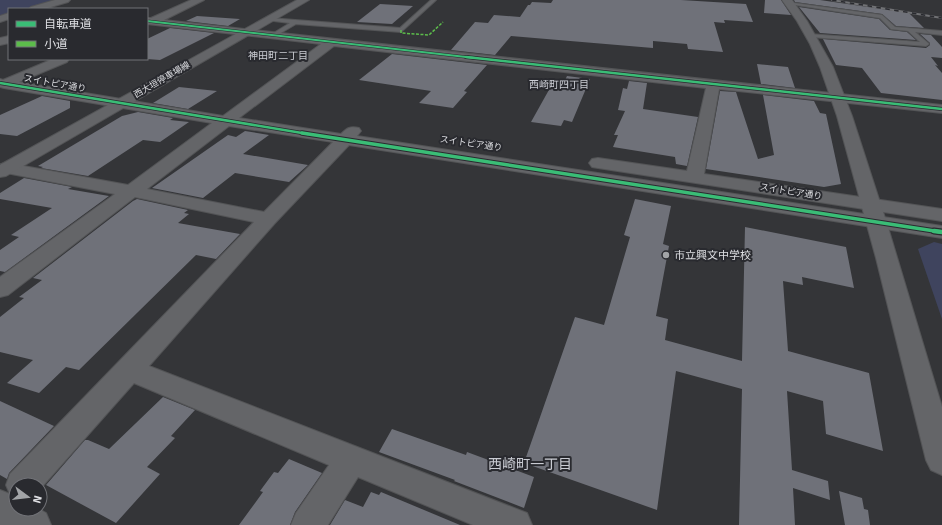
<svg xmlns="http://www.w3.org/2000/svg" width="942" height="525" font-family="Signika,'Noto Sans JP',sans-serif">
<rect width="100%" height="100%" fill="#343538"/>
<path fill="#3f445e" d="M0 0H60L29 9H9V15L0 17Z
M934 242 942 244V319L918 249Z"/>
<path fill="#6f7179" d="M553 0H681L746 4 753 22 724 20 725 23 714 22 723 52 688 49 687 44 653 41V48L511 36 495 55 451 50 475 22 488 23 494 15 520 17 528 5H530L532 2 551 3Z
M765 0H781L791 15 764 13Z
M794 0H820L909 13 924 28 896 26 882 14 795 2Z
M380 4 413 6 392 24 357 22Z
M799 7 879 19 890 30 907 32 916 40 820 33Z
M197 16 240 19 228 26 186 21Z
M170 28 214 33 160 60 147 59V39Z
M920 34 931 35 942 47V58L931 57 938 66 935 65 942 73V100L881 93 862 68 836 65 823 39 926 48 930 45V43Z
M392 54 487 65 464 91 467 92 453 108 419 103 431 91 359 80Z
M757 64 788 67 795 88 761 84Z
M567 76 590 79 572 122 564 120 561 126 531 122 550 88 561 89Z
M629 81 647 83 643 109 698 117 687 166 676 164 675 157 613 147 618 135H614L625 111 618 110 623 88 627 89Z
M179 87 217 91 188 109 153 103Z
M720 91 736 92 758 159 774 155 763 95 814 101 820 113 826 114 841 184 824 187 706 169Z
M42 96 70 101V108L17 136 0 134V115Z
M138 112 173 118 170 120 189 122 160 142 143 140 88 176 41 168 43 167 38 166 122 116Z
M245 131 269 135 243 154 308 165 289 182 235 173 203 198 152 188 228 135 236 137Z
M24 178 72 187 68 189 109 196 5 272 0 271V250L19 237 11 235 52 208 0 199V193Z
M137 199 188 210 184 213 189 214 178 223 240 234 216 259 196 255 79 370 66 367 39 393 7 383 33 360 0 352V317L24 298 19 297 42 280 33 278 133 201Z
M635 199 671 206 663 244 669 246 656 316 668 319 665 340 742 361 745 227 846 247 854 288 802 277 803 285 783 281 788 351 869 373 883 451 826 434 823 401 787 391 792 470 828 481 830 500 793 488 795 525H739L742 389 676 371 657 510 524 463 575 317 604 325 630 237 624 235Z
M163 397 195 410 171 436 175 438 147 467 160 474 116 523 46 485 85 440H88L109 449Z
M0 401 54 426 9 473 7 479 0 475Z
M392 429 466 455 467 452 534 477 524 508 454 481 455 480 379 452Z
M289 459 322 473 295 512 290 525H239L263 492 260 491 274 472 278 473Z
M839 491 862 498 864 509 868 510 870 525H845Z
M371 492 379 495 381 492 460 525H330L345 500 363 507Z"/>
<g fill="none" stroke-linecap="round" stroke-linejoin="round">
<g stroke="#535456" stroke-width="2">
<path id="service" d="M431 0H436L401 32 296 24 274 37 272 36V34L290 23 266 20 269 18 400 28Z
M787 2 882 15 895 27 942 31V35L915 32 928 43 929 44 926 46 811 37 808 35 809 34 920 42 908 31 891 29 880 18 789 4Z"/>
</g>
<g stroke="#535456" stroke-width="2">
<path id="minor" d="M55 0H70L68 2 44 9H29L31 7Z
M191 0H204L164 20C423 49 682 77 942 105V113L719 89 704 174 942 209V221L598 168 592 167 589 163 592 159 598 158 687 171 706 88 334 46 239 118 341 134C347 128 350 126 359 128L361 131 357 136 942 226V238L349 145 275 223 149 366 527 513 532 525H473L358 477 328 525H291L296 513 329 465 134 383 40 489V485H16V509H39L46 513 51 525H0V490L10 494 6 485 10 474 254 222 135 197 8 295 0 297V277L115 194 1 172V164L7 163 128 185 212 123 4 88 0 87V79L3 80 53 59H69L67 62 19 82 223 116 321 44 147 24V18H151ZM229 126 333 142 264 212 147 189Z
M9 13V19L0 22V16Z
M9 36V43L0 45V38Z"/>
</g>
<g stroke="#535456" stroke-width="2">
<path id="tertiary" d="M782 0H792L807 21 833 67 852 116 887 224 942 407V475L931 470 926 460 876 258 837 116 820 67 810 44 797 21Z"/>
</g>
<g stroke="#535456" stroke-width="2">
<path id="secondary" d="M297 0H309L6 176 0 177V165Z"/>
</g>
<use href="#service" fill="#646568" fill-rule="evenodd"/>
<use href="#minor" fill="#646568" fill-rule="evenodd"/>
<use href="#tertiary" fill="#646568" fill-rule="evenodd"/>
<use href="#secondary" fill="#646568" fill-rule="evenodd"/>
<g stroke="#707174" stroke-width="2">
<path id="rail" d="M832 0 942 18"/>
</g>
<use href="#rail" stroke="#292a2f" stroke-width="1.5" stroke-dasharray="4.5" stroke-linecap="butt"/>
<path stroke="#5cbc4b" stroke-width="1.5" stroke-dasharray="3 1.5" stroke-linecap="butt" d="M401 30V33L429 35 443 22"/>
<g stroke="#292a2f" stroke-width="3">
<path id="cycleway-far3" d="M147 21 475 58"/>
</g>
<g stroke="#292a2f" stroke-width="4">
<path id="cycleway-far2" d="M466 57 942 109
M0 83 308 134"/>
</g>
<g stroke="#292a2f" stroke-width="5.5">
<path id="cycleway-far1" d="M302 133 941 232"/>
</g>
<g stroke="#292a2f" stroke-width="7">
<path id="cycleway" d="M934 231 942 232"/>
</g>
<use href="#cycleway-far3" stroke="#3abd76" stroke-width="2"/>
<use href="#cycleway-far2" stroke="#3abd76" stroke-width="2.5"/>
<use href="#cycleway-far1" stroke="#3abd76" stroke-width="3.5"/>
<use href="#cycleway" stroke="#3abd76" stroke-width="4.5"/>
</g>
<circle fill="#a2a4a7" stroke="#292a2f" stroke-width="1.5" cx="666" cy="255" r="4"/>
<g text-anchor="middle" dominant-baseline="central" stroke-width="4" stroke-linejoin="round" paint-order="stroke">
<g font-size="9" fill="#dedfe3" stroke="#292a2f">
<text transform="translate(162 80) rotate(-30)">西大垣停車場線</text>
<text transform="translate(55 84) rotate(10)">スイトピア通り</text>
<text transform="translate(471 144) rotate(8)">スイトピア通り</text>
<text transform="translate(791 192) rotate(9)">スイトピア通り</text>
</g>
<g font-size="10" fill="#caccd3" stroke="#292a2f">
<text x="278" y="56">神田町二丁目</text>
<text x="559" y="85">西崎町四丁目</text>
</g>
<g font-size="11" fill="#dedfe3" stroke="#292a2f" text-anchor="start">
<text x="674" y="255">市立興文中学校</text>
</g>
<g font-size="14" fill="#caccd3" stroke="#292a2f">
<text x="530" y="464">西崎町一丁目</text>
</g>
</g>
<rect x="8" y="8" width="140" height="52" fill="#292a2f" stroke="#717277"/>
<rect x="16" y="21" width="20" height="6" fill="#3abd76" stroke="#717277"/>
<text x="44" y="28" font-size="12" fill="#dedfe3">自転車道</text>
<rect x="16" y="41" width="20" height="6" fill="#5cbc4b" stroke="#717277"/>
<text x="44" y="48" font-size="12" fill="#dedfe3">小道</text>
<g transform="translate(28 497) rotate(105)"><circle r="19" fill="#292a2f" stroke="#717277"/>
<path d="M0-3L7 15L0 10L-7 15Z" fill="#a2a4a7"/>
<text y="-6" font-size="11" font-weight="bold" text-anchor="middle" fill="#dedfe3">N</text>
</g>
</svg>
